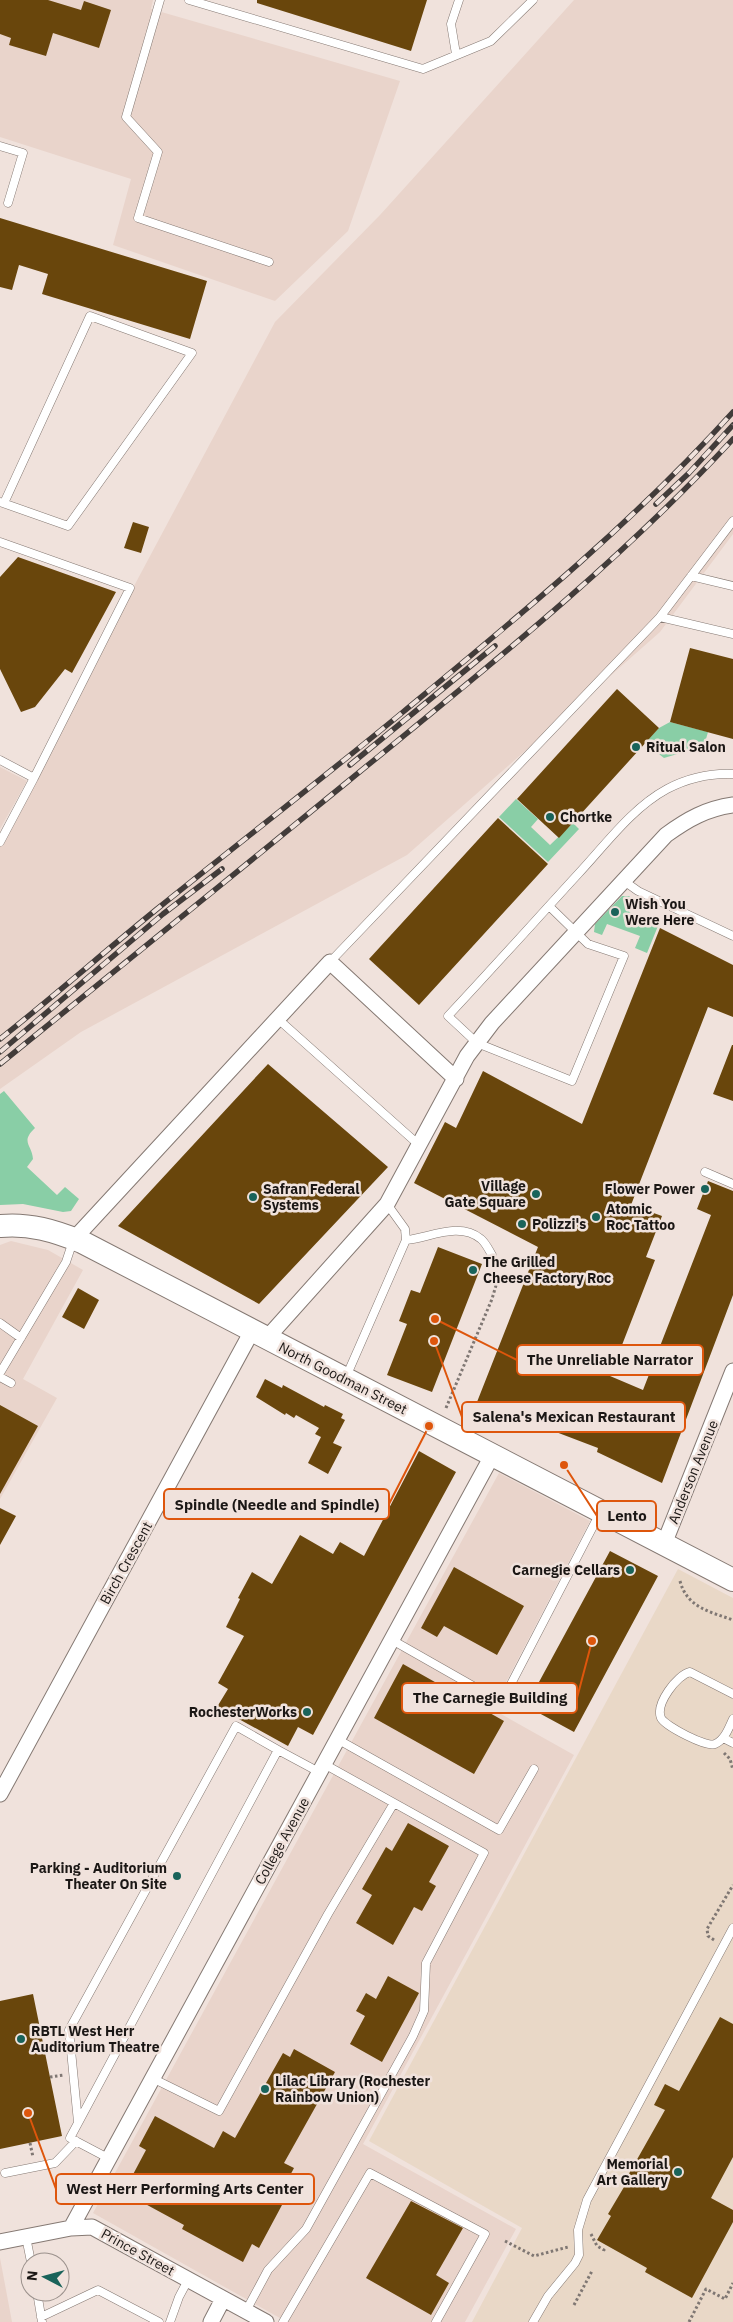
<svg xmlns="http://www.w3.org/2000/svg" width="733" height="2322" font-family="'IBM Plex Sans',sans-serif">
<rect width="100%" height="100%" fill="#f0e2dc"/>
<path fill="#e9d4cb" d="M0 0H153L151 9 400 81 348 231 275 301 113 245 131 179 0 137Z
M574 0H733V534L660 632 407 855 81 1032 0 1089V837L275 322 380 215Z
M0 767 27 781 0 829Z
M11 1241 48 1250 83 1270 23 1379 57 1398 0 1499V1245Z
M499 1473 590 1521 492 1709 574 1755 363 2144 516 2229 465 2322H287L93 2213Z
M0 2258 12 2322H0Z"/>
<path fill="#e9d8c7" d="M678 1569 733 1598V2322H472L522 2228 369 2141Z"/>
<path fill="#89cea6" d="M670 722 708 732 704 746 664 758 645 743 659 728Z
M516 799 538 819 531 827 550 845 573 823 579 829 548 862 499 817Z
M622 896H629L634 900 629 912 658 926 647 953 635 948 640 936 607 924 602 935 594 932 595 924Z
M4 1091 35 1128C20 1142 32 1145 33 1159L27 1167 57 1195 65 1187 79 1199 71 1211 63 1212 23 1204 0 1205V1094Z"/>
<path fill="#69460c" d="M0 0H48L81 10 84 1 111 10 99 48 53 33 46 56 9 45 11 38 0 34Z
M257 0H427L411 51 257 3Z
M0 218 207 281 190 339 42 294 48 274 19 265 12 290 0 287Z
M133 522 149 527 141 553 124 548Z
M18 557 116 592 72 673 65 669 35 707 21 712 0 669V577Z
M690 648 733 659V739L670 722Z
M617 689 659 728 559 838 517 799Z
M498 818 548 864 419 1005 369 959Z
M660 928 733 965V1017L708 1007 631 1205 662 1216 646 1257 655 1260 610 1376 643 1390 711 1215 697 1209 708 1181 733 1191V1295L662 1483 597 1452 598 1448 477 1402 538 1247 414 1183 445 1122 456 1128 483 1071 582 1124Z
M732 1045H733V1101L713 1094Z
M268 1064 388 1167 259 1304 118 1226Z
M438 1247 482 1264 432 1392 387 1375 407 1324 399 1321 411 1290 420 1293Z
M78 1288 99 1300 84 1329 62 1317Z
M265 1379 282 1388 283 1385 324 1407 325 1405 343 1414 341 1418 345 1420 333 1443 342 1447 328 1474 308 1463 321 1437 315 1434 319 1428 296 1415 294 1418 286 1413 285 1415 256 1397Z
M0 1405 38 1426 0 1494Z
M419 1451 456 1472 313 1735 298 1727 288 1746 217 1707 228 1689 218 1683 244 1636 226 1627 240 1599 238 1598 252 1572 272 1584 300 1535 333 1554 340 1542 364 1556Z
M0 1508 16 1516 0 1545Z
M610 1551 658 1576 574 1732 526 1706Z
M454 1567 524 1606 497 1655 444 1626 437 1637 421 1628Z
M403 1664 504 1721 474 1774 374 1718Z
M408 1823 449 1846 429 1882 436 1886 422 1911 414 1907 393 1945 356 1923 372 1895 362 1889 386 1847 392 1851Z
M388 1976 419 1993 382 2062 350 2044 365 2016 356 2011 366 1993 376 1999Z
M33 1994 62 2136 0 2149V2001Z
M720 2017 733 2024V2157L711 2198 733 2210V2222L692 2298 645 2272 647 2268 597 2240 611 2216 608 2214 624 2187 622 2186 665 2110 654 2105 665 2084 679 2091Z
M294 2049 335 2072 284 2163 294 2168 276 2202 282 2205 259 2248 252 2244 243 2262 182 2229 184 2225 138 2200 143 2190 129 2182 146 2150 139 2146 155 2116 214 2148 223 2131 235 2138 283 2053 290 2057Z
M411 2201 463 2228 436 2275 449 2283 431 2315 366 2278Z"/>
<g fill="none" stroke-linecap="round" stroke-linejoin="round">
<g stroke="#857973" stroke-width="9">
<path id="lane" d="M160 0 126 117 158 152 138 218 269 262
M189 0 423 69 491 41 533 0
M456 54 451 24 459 0
M0 146 23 153 8 203
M0 502 68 526 192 353 90 316 4 503
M0 542 130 588 34 778
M691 576 733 586
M660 617 733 521
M0 760 34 778 0 842
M624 881 638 891 733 936
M549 906 588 944 624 956 572 1081 477 1043 448 1016C492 969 535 921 579 873 606 844 632 808 667 789 688 778 710 773 733 774
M330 962 660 617 733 634
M278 1019 419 1145
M705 1172 733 1184
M406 1240C429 1238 459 1221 481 1239 485 1242 489 1250 492 1255
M0 1323 21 1338
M0 1373 66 1262 73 1241
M0 1377 11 1383
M346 1377 406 1240 405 1229 387 1204
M392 1640 480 1690 495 1692 510 1686 600 1513
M733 1694 690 1672C677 1675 655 1704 661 1718 665 1726 707 1748 715 1744 725 1740 729 1727 733 1719
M723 1738 733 1743
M337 1739 499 1830 534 1769
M152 2078 219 2111 328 1914 394 1803
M78 2122 69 2030 236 1726 278 1750
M108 2158 70 2138 278 1750 319 1772
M5 2173 55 2163 76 2141
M26 2237 31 2262
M37 2292 42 2322
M246 2311 268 2270 306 2229 413 2036 424 2011 426 1963 484 1853 324 1764
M41 2317 98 2290 159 2322
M170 2322 179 2297 188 2280
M283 2322 370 2173 485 2234 436 2322
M533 2322 548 2296 575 2263 579 2255 578 2230 587 2200 733 1928"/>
</g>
<g stroke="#857973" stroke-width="17">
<path id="street" d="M74 1239 330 962 456 1079
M267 1338 387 1204 467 1056 492 1023 666 835C688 819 706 809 733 805
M664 1544 733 1371
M0 1794 252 1331
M71 2228 493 1454
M0 2242 71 2228 92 2227 266 2322
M211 2322 223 2299"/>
</g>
<g stroke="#857973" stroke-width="24">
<path id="secondary" d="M0 1226C29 1223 55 1231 82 1242L733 1580"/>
</g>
<path stroke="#7f7773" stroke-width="3" stroke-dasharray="2.5 2.5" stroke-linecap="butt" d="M446 1408 492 1299 497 1282 494 1265
M680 1581C687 1608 711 1612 733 1620
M724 1753 730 1759 733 1770
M714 1940 708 1936 707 1929 733 1885
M50 2077 64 2075
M30 2143 33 2157
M591 2234 597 2246 604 2250 603 2252
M505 2241 534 2256 568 2247
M574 2305 592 2271
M689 2322 706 2289 725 2299 733 2283"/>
<use href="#lane" stroke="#fff" stroke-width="8"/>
<use href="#street" stroke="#fff" stroke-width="15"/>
<use href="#secondary" stroke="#fff" stroke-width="22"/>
<g stroke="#423c3a" stroke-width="5.5">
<path id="rail" d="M656 504 689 473 733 425
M350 765 495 646
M0 1039C53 997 104 952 157 909 239 843 322 779 403 712 519 616 632 524 733 412
M0 1052 163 914 222 869
M0 1064C115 971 231 877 346 783 479 674 616 566 733 439"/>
</g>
<use href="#rail" stroke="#f0e2dc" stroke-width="4" stroke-dasharray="11" stroke-linecap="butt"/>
</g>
<g fill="#19635a" stroke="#f0e2dc" stroke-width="2">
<circle cx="636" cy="747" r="5"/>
<circle cx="550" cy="817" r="5"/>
<circle cx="615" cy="912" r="5"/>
<circle cx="705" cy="1189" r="5"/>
<circle cx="536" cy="1194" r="5"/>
<circle cx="253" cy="1197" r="5"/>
<circle cx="596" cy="1217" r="5"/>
<circle cx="522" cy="1224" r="5"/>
<circle cx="473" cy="1270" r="5"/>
<circle cx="630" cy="1570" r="5"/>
<circle cx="307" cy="1712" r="5"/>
<circle cx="177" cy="1876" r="5"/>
<circle cx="21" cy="2039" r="5"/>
<circle cx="265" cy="2089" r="5"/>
<circle cx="678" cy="2172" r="5"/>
</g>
<g text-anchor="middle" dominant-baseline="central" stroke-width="5" stroke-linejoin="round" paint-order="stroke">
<g font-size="14" font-weight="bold" fill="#1b1715" stroke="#f0e2dc" text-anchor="start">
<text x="646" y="747">Ritual Salon</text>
<text x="560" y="817">Chortke</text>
<text x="625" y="904">Wish You<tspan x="625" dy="16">Were Here</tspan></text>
<text x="526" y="1186" text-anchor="end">Village<tspan x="526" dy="16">Gate Square</tspan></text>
<text x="263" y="1189">Safran Federal<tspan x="263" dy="16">Systems</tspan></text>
<text x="695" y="1189" text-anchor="end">Flower Power</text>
<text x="606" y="1209">Atomic<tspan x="606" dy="16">Roc Tattoo</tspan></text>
<text x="532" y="1224">Polizzi's</text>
<text x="483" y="1262">The Grilled<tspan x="483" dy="16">Cheese Factory Roc</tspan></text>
<text x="620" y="1570" text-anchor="end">Carnegie Cellars</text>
<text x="297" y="1712" text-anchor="end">RochesterWorks</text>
<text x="167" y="1868" text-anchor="end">Parking - Auditorium<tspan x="167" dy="16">Theater On Site</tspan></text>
<text x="31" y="2031">RBTL West Herr<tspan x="31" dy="16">Auditorium Theatre</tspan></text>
<text x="275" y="2081">Lilac Library (Rochester<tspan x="275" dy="16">Rainbow Union)</tspan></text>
<text x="668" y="2164" text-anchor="end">Memorial<tspan x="668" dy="16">Art Gallery</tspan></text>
</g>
<g font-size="14" fill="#1b1715" stroke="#f0e2dc">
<text transform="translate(343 1378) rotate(27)">North Goodman Street</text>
<text transform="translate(693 1472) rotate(-68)">Anderson Avenue</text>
<text transform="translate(126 1563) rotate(-61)">Birch Crescent</text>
<text transform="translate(282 1841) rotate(-61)">College Avenue</text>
<text transform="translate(138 2252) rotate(29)">Prince Street</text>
</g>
</g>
<path fill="none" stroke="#de560c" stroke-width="2" d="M435 1319L517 1360M434 1341L462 1417M429 1426L389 1504M564 1465L597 1516M592 1641L577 1698M28 2113L56 2189"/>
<g fill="#de560c" stroke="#f0e2dc" stroke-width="2">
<circle cx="435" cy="1319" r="5"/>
<circle cx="434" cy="1341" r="5"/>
<circle cx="429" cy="1426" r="5"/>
<circle cx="564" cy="1465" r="5"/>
<circle cx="592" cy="1641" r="5"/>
<circle cx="28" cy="2113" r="5"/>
</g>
<g fill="#f0e2dc" stroke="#de560c" stroke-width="2">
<rect x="517" y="1345" width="186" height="30" rx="5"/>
<rect x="462" y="1402" width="223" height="30" rx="5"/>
<rect x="164" y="1489" width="225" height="30" rx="5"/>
<rect x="597" y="1501" width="59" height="30" rx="5"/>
<rect x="402" y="1683" width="175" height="30" rx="5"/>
<rect x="56" y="2174" width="258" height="30" rx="5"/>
</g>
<g font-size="15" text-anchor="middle" font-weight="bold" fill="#1b1715">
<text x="610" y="1365">The Unreliable Narrator</text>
<text x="574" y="1422">Salena's Mexican Restaurant</text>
<text x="277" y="1510">Spindle (Needle and Spindle)</text>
<text x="627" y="1521">Lento</text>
<text x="490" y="1703">The Carnegie Building</text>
<text x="185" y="2194">West Herr Performing Arts Center</text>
</g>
<g transform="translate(45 2277) rotate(276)"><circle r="24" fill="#f0e2dc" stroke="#9b918c"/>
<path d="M0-4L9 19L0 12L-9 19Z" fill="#19635a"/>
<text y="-8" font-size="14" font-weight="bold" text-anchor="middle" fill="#1b1715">N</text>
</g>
</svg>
